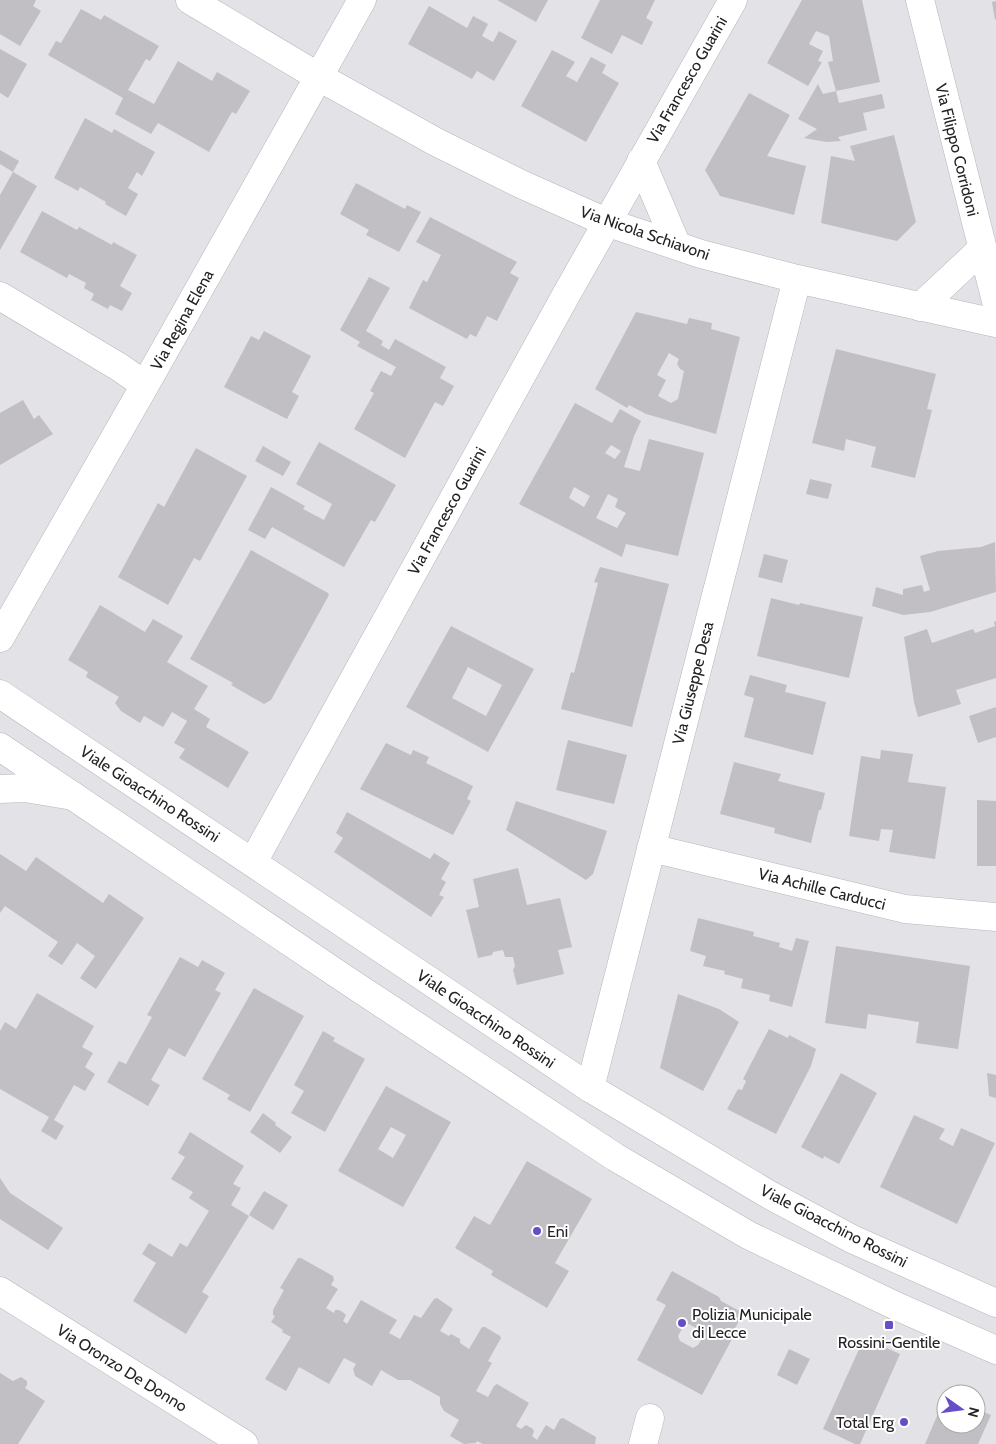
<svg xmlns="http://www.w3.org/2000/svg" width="996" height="1444" font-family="Cabin,sans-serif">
<rect width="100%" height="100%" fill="#e2e2e7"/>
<path fill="#c1bfc4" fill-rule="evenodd" d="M0 0H36L33 6 41 11 20 46 0 34Z
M497 0H548L536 22Z
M600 0H655L646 18 653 22 642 45 622 35 612 54 581 38Z
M802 0H862L880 82 836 91 828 62 833 61 829 36 816 31 809 44 823 51 818 61 822 62 808 86 767 63Z
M996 1V19L995 20 992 2Z
M429 6 467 28 473 16 488 24 482 36 493 42 499 31 517 41 494 81 477 71 472 79 408 44Z
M81 9 101 20 104 15 159 46 150 61 146 59 128 90 154 104 178 61 212 81 217 72 250 91 236 114 232 112 209 152 158 123 151 134 115 114 123 98 48 55 56 41 61 43Z
M0 49 27 64 8 98 0 93Z
M552 50 575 62 566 76 577 82 591 57 606 65 602 73 619 83 586 142 521 106Z
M818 84 823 94 836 91 839 103 882 94 885 108 863 113 867 130 838 137 841 141 826 142 804 138 817 129 798 119Z
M749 93 790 115 767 156 806 166 794 215 720 196 705 170Z
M85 118 112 133 114 129 155 152 142 176 137 172 128 188 138 194 126 216 105 204 106 202 80 187 78 191 54 178Z
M894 135 916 222 897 241 821 223 831 156 855 161 850 146Z
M0 150 19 161 13 172 0 164Z
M13 172 37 186 0 250V195Z
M356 183 405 209 407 205 421 212 399 252 366 235 369 230 340 214Z
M42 211 77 230 79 227 112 245 113 242 137 255 120 286 132 293 122 311 110 305 108 309 91 300 94 294 84 288 86 283 69 274 67 278 20 252Z
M430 217 517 262 510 273 519 278 497 321 487 316 476 337 470 334 467 339 409 308 423 280 427 282 441 255 416 242Z
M369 277 390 288 366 331 383 341 381 345 389 350 395 339 446 367 440 378 454 386 443 406 435 402 405 458 354 429 374 393 370 391 381 371 391 376 396 367 357 346 360 342 340 330Z
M636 312 687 324 689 318 712 323 711 329 740 337 716 434 646 414 629 405 627 408 595 389ZM669 353 679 359 677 364 680 369 684 371 678 399 671 403 658 396 666 380 657 375Z
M264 331 311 356 292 392 299 396 287 419 224 387 251 336 259 340Z
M836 349 936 374 927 409 932 410 915 478 871 467 876 447 846 439 844 451 812 443Z
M23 400 34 419 39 415 53 434 0 465V413Z
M575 403 612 423 620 409 641 421 634 436 624 467 640 471 649 439 704 453 678 556 626 544 622 557 519 504ZM611 445 621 451 615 459 605 453ZM574 487 590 496 584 507 569 498ZM608 494 618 499 615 507 626 513 617 528 596 518Z
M319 442 396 485 375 522 371 520 344 567 272 527 265 539 248 530 271 487 305 506 303 509 324 520 332 504 296 484Z
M263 446 291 462 283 476 255 461Z
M196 448 247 476 200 561 194 558 168 605 118 577 158 503 164 507Z
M810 479 832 484 828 499 806 494Z
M995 542 996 592 930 612 903 615 872 606 876 587 903 595V589L922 585 924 592 930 590 920 556 938 551 981 547Z
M251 550 328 593 329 595 271 700 264 704 231 685 233 683 190 659Z
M764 554 788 560 782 583 758 577Z
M600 567 669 584 632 727 561 709 571 672 574 673 598 583 594 582Z
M771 598 799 605 800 603 863 617 849 678 757 656Z
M100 605 145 632 153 619 183 636 167 662 208 686 194 709 210 719 206 727 249 752 228 788 179 758 185 749 174 743 187 721 172 712 163 727 144 716 140 723 121 711 115 703 119 697 86 677 88 672 68 660Z
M996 621V678L956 690 961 704 918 717 914 702 904 637 927 629 932 643 973 629 975 633 995 626 994 622Z
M451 626 534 669 488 752 406 707ZM468 667 502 685 486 716 452 698Z
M750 675 787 685 785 692 826 702 813 755 744 737 754 698 744 695Z
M996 707V737L978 743 969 716Z
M568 740 627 755 614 804 556 790Z
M386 743 411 755 413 750 429 757 426 763 473 786 467 799 471 801 453 835 360 789Z
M881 750 913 754 908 782 946 787 935 859 889 852 893 830 881 829 879 841 849 836 861 756 880 759Z
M734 762 781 774 778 781 825 793 821 810H819L811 843 774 833 775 828 720 814Z
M977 800 996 801V866H977Z
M516 801 607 831 593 874 586 880 506 830Z
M347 812 430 859 434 853 450 863 441 879 446 882 439 895 444 897 431 917 334 852 343 838 336 833Z
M0 854 26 871 36 857 103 903 109 894 144 918 96 989 80 978 95 956 77 943 62 965 48 956 58 942 5 906 0 913Z
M518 868 527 905 560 898 572 947 558 950 564 974 517 985 513 970 515 966 513 957H505L503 950 493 952 492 955 478 958 466 910 479 907 473 879Z
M698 918 754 932 753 936 780 943 779 947 792 951 796 938 809 941 792 1007 769 1001 770 995 741 988 743 979 724 974 725 971 703 966 706 956 690 951Z
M836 946 970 966 958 1049 916 1043 919 1022 868 1014 866 1029 825 1023Z
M180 957 198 967 202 960 225 973 215 990 221 993 185 1057 169 1048 151 1080 160 1085 148 1106 107 1082 119 1061 126 1064 152 1017 147 1015Z
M254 988 304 1016 250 1112 227 1099 230 1095 202 1079Z
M37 993 94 1026 82 1047 93 1053 85 1067 95 1074 85 1091 74 1085 54 1120 64 1126 56 1140 41 1131 49 1117 0 1089V1031L5 1022 16 1029Z
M678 994 719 1009 739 1022 703 1091 660 1068Z
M769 1029 788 1038 789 1035 816 1049 811 1066 776 1134 727 1109 738 1089 742 1090 746 1081 743 1079Z
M323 1031 335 1038 333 1041 365 1059 325 1132 291 1113 304 1091 294 1085Z
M841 1073 877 1093 839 1164 824 1156 823 1159 801 1147Z
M987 1073 996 1075V1098L989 1096Z
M386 1086 451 1122 403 1207 338 1171ZM391 1127 406 1135 393 1158 378 1149Z
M263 1113 276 1123 275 1125 292 1137 280 1153 250 1132Z
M914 1115 945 1129 939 1139 953 1146 961 1128 995 1143 957 1224 880 1187Z
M190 1132 244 1166 233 1184 241 1188 231 1205 249 1216 202 1292 209 1296 186 1334 133 1301 156 1263 142 1254 149 1243 172 1257 180 1243 187 1247 209 1211 189 1198 193 1192 171 1179 185 1157 178 1153Z
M527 1161 592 1199 555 1263 569 1271 547 1308 491 1275 493 1271 455 1248 474 1216 490 1225Z
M0 1178 10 1193 63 1228 48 1250 0 1219Z
M264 1191 288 1205 273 1230 249 1215Z
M298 1258H301L333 1276 334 1280 331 1285 338 1289 326 1308 334 1313 335 1310H339L344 1313 346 1315 343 1321 347 1324 361 1300 397 1320 389 1333 400 1339 414 1315 421 1318 434 1299 437 1298 453 1309 440 1331 449 1336 451 1334 460 1339V1343L469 1349 482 1327H485L500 1336 501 1338 488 1361 492 1363 476 1391 488 1397 494 1386 497 1384 529 1403 516 1426 521 1429 526 1425 533 1429 534 1432 532 1436 537 1440 546 1425 554 1430 560 1419 563 1418 596 1437 595 1444H483L477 1441 476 1443 464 1444 450 1436 459 1420 444 1411 440 1404V1397L410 1380H398L381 1370 372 1386 355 1376 353 1369 356 1364 344 1358 329 1384 299 1367 286 1391 265 1379 291 1337 282 1332 283 1330 271 1322 275 1316 273 1315V1310L284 1290 280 1288Z
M672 1271 719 1297 721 1301 743 1313 730 1338 732 1339 702 1395 637 1360 666 1305 656 1300ZM689 1324 701 1331 703 1337 698 1345 693 1348 680 1341 678 1336 683 1327Z
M864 1338 900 1354 860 1444H855L823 1429Z
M789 1349 810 1359 797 1385 777 1375Z
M0 1373 13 1381 21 1377 27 1381V1385L25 1388 45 1401 18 1444H0Z
M946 1395V1424H976V1409L991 1415 978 1444H925Z"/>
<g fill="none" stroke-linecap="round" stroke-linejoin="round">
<g stroke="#b6b6bb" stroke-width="29">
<path id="minor" d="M190 0 319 77 436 142 523 185 606 222 701 254 797 279 996 323
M920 0 996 301
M641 161 677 246
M0 296 119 367 145 385
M920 307 982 249
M0 638 145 385 362 0
M651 848 905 909 996 917
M253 862 566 295 733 0
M590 1088 797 279
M0 1291 244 1444
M643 1444 650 1418"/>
</g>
<g stroke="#b6b6bb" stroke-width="29">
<path id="secondary" d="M0 789 25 788 73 796"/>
</g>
<g stroke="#b6b6bb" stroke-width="29">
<path id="primary" d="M0 694 590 1088 768 1194 852 1239 996 1303
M0 747 351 983 615 1157 748 1235 896 1306 996 1350"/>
</g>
<use href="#minor" stroke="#fff" stroke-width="28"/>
<use href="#secondary" stroke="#fff" stroke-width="28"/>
<use href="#primary" stroke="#fff" stroke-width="28"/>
</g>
<g fill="#674ec7" stroke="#fff" stroke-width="2">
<circle cx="537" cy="1231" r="5"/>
<circle cx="682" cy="1323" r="5"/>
<rect x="884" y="1320" width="10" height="10" rx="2.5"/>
<circle cx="904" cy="1422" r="5"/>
</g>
<g text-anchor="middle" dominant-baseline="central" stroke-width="4" stroke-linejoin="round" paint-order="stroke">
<g font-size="16" fill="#232224" stroke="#fff">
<text transform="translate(687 80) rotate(-60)">Via Francesco Guarini</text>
<text transform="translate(957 150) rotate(76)">Via Filippo Corridoni</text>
<text transform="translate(645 233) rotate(19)">Via Nicola Schiavoni</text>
<text transform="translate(182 320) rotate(-61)">Via Regina Elena</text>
<text transform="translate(447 511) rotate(-61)">Via Francesco Guarini</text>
<text transform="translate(693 683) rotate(-76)">Via Giuseppe Desa</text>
<text transform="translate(150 794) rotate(33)">Viale Gioacchino Rossini</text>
<text transform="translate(822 889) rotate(14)">Via Achille Carducci</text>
<text transform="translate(486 1019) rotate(34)">Viale Gioacchino Rossini</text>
<text transform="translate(834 1226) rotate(27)">Viale Gioacchino Rossini</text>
<text transform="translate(122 1368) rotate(32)">Via Oronzo De Donno</text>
</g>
<g font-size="16" fill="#232224" stroke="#fff" text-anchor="start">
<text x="547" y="1231">Eni</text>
<text x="692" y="1314">Polizia Municipale<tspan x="692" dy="18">di Lecce</tspan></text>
<text x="889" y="1342" text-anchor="middle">Rossini-Gentile</text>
<text x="894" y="1422" text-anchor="end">Total Erg</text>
</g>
</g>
<g transform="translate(961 1409) rotate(104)"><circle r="24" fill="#ffffff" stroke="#a7a7a7"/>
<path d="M0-4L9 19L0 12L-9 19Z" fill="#674ec7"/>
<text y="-8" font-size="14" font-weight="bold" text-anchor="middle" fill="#232224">N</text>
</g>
</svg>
